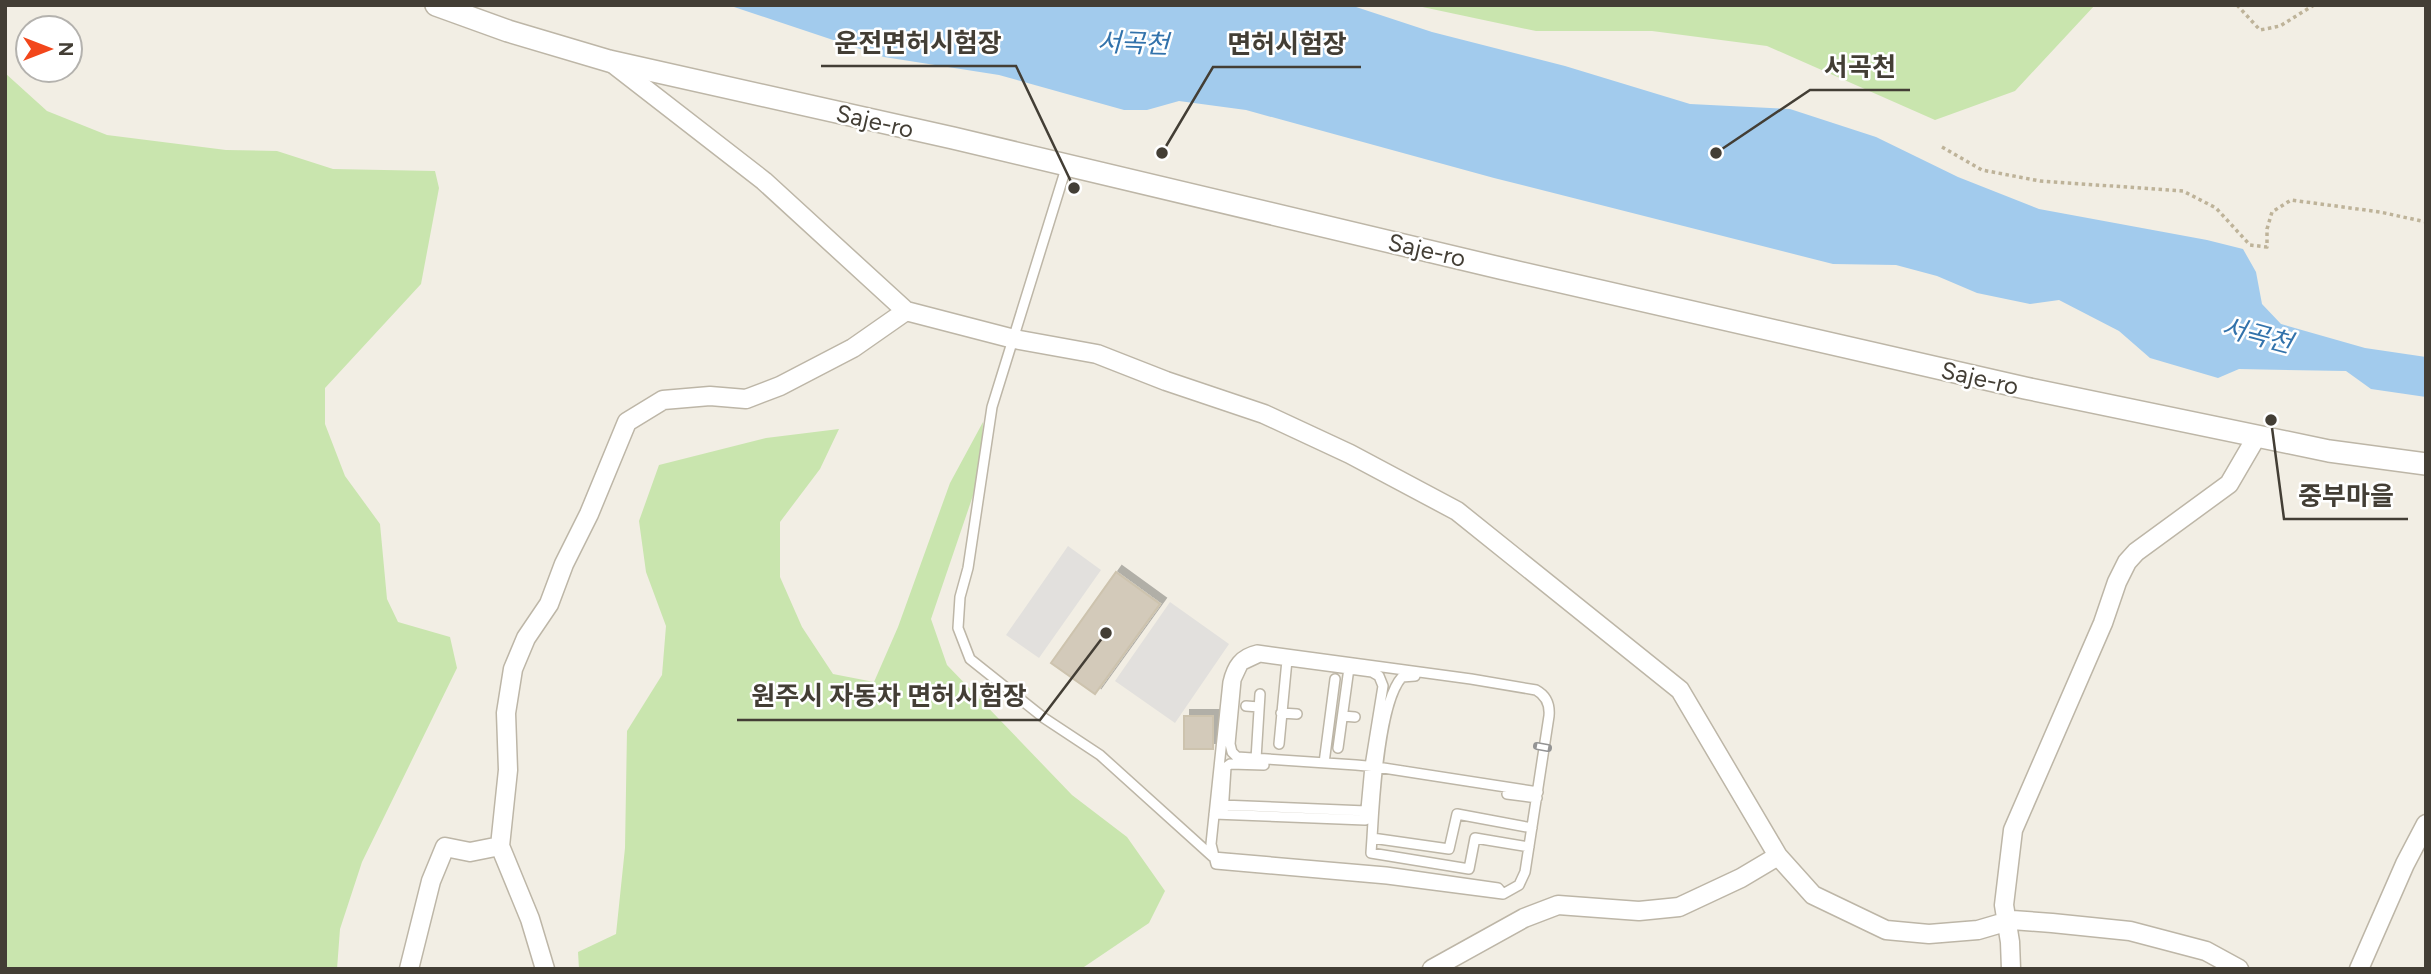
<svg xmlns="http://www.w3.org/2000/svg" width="2431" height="974" font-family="Figtree,'Noto Sans KR',sans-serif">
<defs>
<filter id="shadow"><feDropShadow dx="6" dy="-6" stdDeviation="0" flood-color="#0004"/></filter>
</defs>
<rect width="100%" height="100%" fill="#f2eee4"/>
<path fill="#c9e5ae" d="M1413 5H2095L2015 91 1935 120 1767 46 1652 31H1536Z
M5 73 47 111 107 135 226 150 277 151 333 169 435 171 439 188 421 284 325 388V424L345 476 380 524 387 599 398 622 450 637 457 668 362 862 340 929 337 969H5Z
M983 422 981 472 931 619 947 665 1072 795 1127 837 1165 891 1149 923 1081 969H579L578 952 616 934 625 848 627 731 662 675 666 626 646 572 639 521 659 465 766 438 839 429 820 469 780 522V577L802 627 833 674 874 682 898 627 950 483Z"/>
<path fill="#e2e0dd" d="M1068 546 1101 570 1039 658 1006 635Z
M1170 602 1229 644 1175 723 1115 681Z"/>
<path fill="#a2cbed" d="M728 5H1350L1432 32 1565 66 1690 104 1790 109 1876 137 1958 177 2039 209 2207 240 2243 249 2256 272 2262 304 2281 324 2365 348 2426 357V397L2371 389 2346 371 2239 369 2218 378 2150 358 2119 331 2059 300 2030 304 1977 293 1937 276 1896 265 1833 264 1494 178 1246 110 1179 101 1147 110H1124L999 75 884 57Z"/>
<path fill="#d3caba" stroke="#cdc3ae" stroke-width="2" filter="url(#shadow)" d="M1116 572 1160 604 1095 694 1051 663Z
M1184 716H1213V749H1184Z"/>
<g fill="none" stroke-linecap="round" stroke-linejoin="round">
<g stroke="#bdb6a7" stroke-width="12">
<path id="service" d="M1067 165 992 407 968 568 960 597 958 628 970 659 1044 718 1100 755 1213 857 1386 872 1498 888 1503 894
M1257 650 1471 679 1536 690C1547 696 1550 705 1549 716L1525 872 1519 885 1503 894 1387 879 1216 864 1211 844 1228 682C1232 665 1239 654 1257 650Z
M1415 676 1402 677C1379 702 1374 802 1372 838L1449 849 1457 814 1532 828
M1246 706 1259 707
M1281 713 1297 714
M1343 716 1355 717
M1279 744 1287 660
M1338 748 1349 668
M1256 759 1260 694
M1324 763 1335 679
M1507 794 1537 798
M1221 805 1366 811
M1214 814 1365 820 1370 766 1383 686 1379 676 1372 672 1260 657 1243 665 1236 680 1230 744 1232 752 1237 757 1356 765 1377 767 1538 792
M1223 814 1226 767 1230 764 1264 765
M1372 838 1371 853 1469 869 1475 838 1529 847"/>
</g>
<g stroke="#bdb6a7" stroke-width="21">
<path id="minor" d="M612 63 764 181 906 311 1014 339 1097 354 1166 381 1264 414 1350 454 1457 511 1680 690 1778 856 1813 895 1886 930 1929 934 1978 930 2012 920 2052 923 2130 931 2206 951 2239 969
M409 969 431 881 445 847 470 852 500 846
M545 969 530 919 500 846 508 770 506 713 513 669 526 638 549 604 564 564 589 514 627 422 663 400 710 396 746 399 780 386 853 348 906 311
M1432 969 1524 918 1558 905 1639 911 1679 907 1741 878 1778 856
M2011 969 2010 942 2004 905 2013 830 2103 623 2117 582 2127 562 2136 552 2229 484 2257 436
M2359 969 2405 864 2426 824"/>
</g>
<g stroke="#bdb6a7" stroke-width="24">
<path id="tertiary" d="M436 5 508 31 609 61 953 138 1500 268 2025 388 2329 451 2426 464"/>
</g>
<path stroke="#beb399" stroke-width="3.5" stroke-dasharray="3.5 3.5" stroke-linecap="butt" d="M2237 5 2260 30 2280 26 2314 5
M1942 147 1982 170 2040 181 2183 191 2216 208 2250 245 2267 247V229L2272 212 2291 200 2380 212 2426 222"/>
<use href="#service" stroke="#fff" stroke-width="9"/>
<use href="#minor" stroke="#fff" stroke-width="18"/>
<use href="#tertiary" stroke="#fff" stroke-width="21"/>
<g stroke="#949494" stroke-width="8">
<path id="rail" d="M1537 746 1548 748"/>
</g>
<use href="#rail" stroke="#fff" stroke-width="5" stroke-dasharray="16" stroke-linecap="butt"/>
</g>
<g text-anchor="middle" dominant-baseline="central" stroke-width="5" stroke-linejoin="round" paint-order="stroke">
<g font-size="24" fill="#433e35" stroke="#fff">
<text transform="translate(875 121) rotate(13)">Saje-ro</text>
<text transform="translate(1427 250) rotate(13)">Saje-ro</text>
<text transform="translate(1980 378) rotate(13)">Saje-ro</text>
</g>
<g font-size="26" font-style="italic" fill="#3272ab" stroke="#fff">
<text transform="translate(1133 43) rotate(2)">서곡천</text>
<text transform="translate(2257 335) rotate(15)">서곡천</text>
</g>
</g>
<path fill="none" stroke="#433e35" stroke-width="2.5" d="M1074 188L1016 66H821M1162 153L1213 67H1361M1716 153L1810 90H1910M2271 420L2284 519H2408M1106 633L1040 720H737"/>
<g fill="#433e35" stroke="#fff" stroke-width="2.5">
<circle cx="1074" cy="188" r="7"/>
<circle cx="1162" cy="153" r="7"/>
<circle cx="1716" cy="153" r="7"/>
<circle cx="2271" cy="420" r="7"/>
<circle cx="1106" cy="633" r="7"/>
</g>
<g font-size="26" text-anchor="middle" font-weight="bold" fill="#433e35" stroke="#fff" stroke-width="5" stroke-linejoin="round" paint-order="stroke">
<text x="918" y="52">운전면허시험장</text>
<text x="1287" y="53">면허시험장</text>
<text x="1860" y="76">서곡천</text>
<text x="2346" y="505">중부마을</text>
<text x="889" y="705">원주시 자동차 면허시험장</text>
</g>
<rect width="2431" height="974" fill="none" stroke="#433e35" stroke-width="14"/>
<g transform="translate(49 49) rotate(90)"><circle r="33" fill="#ffffff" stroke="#b4b2ae" stroke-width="2"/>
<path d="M0-5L12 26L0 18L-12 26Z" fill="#f2461b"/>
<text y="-10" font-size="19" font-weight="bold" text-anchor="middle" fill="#433e35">N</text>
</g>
</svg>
